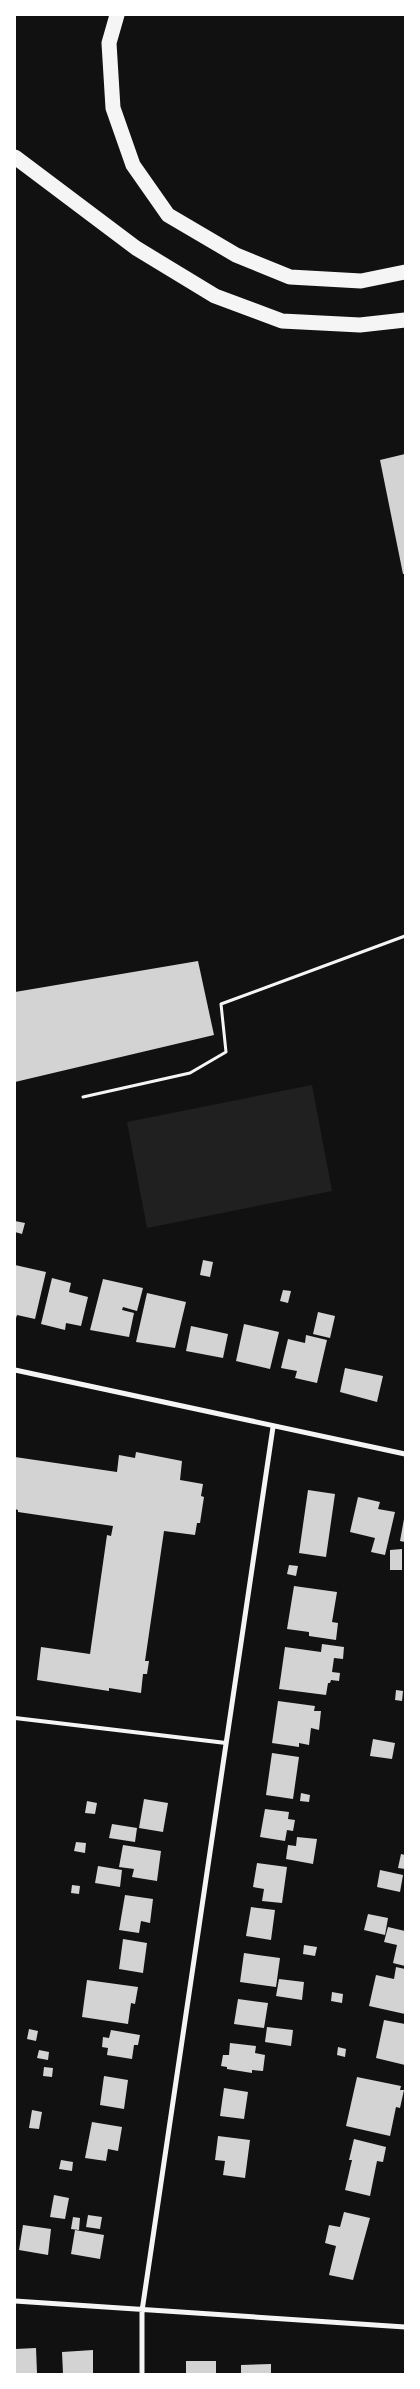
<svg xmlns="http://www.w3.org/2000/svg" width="420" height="2389" font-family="'Noto Sans',sans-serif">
<rect width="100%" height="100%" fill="#111"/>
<path fill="#202020" d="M312 1085 332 1191 147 1228 127 1122Z"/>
<path fill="#d3d3d3" d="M405 454V574H403L380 460Z
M198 961 214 1035 15 1082V992Z
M15 1221 25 1223 22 1234 15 1232Z
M203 1260 213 1262 210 1277 200 1275Z
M15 1265 46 1272 35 1319 17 1315 15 1321Z
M52 1278 71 1283 69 1292 88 1297 81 1326 66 1323 65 1330 41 1324Z
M103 1279 143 1288 137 1311 123 1307 122 1310 134 1313 129 1337 90 1330Z
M283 1290 291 1291 288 1303 280 1301Z
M147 1293 186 1302 175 1348 136 1342Z
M318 1312 335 1316 330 1338 313 1334Z
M244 1324 279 1332 270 1369 236 1361Z
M191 1326 228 1334 223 1358 186 1351Z
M306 1335 327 1340 317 1383 295 1378 297 1371 281 1368 288 1339 305 1343Z
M345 1368 383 1376 377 1402 340 1392Z
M136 1452 182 1461 180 1480 203 1484 201 1496 204 1497 200 1523H197L195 1535 164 1531 145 1661H149L147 1674H143L141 1693 109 1688V1691L37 1680 41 1647 90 1654 107 1535 111 1536 113 1526 18 1512V1510L15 1509V1457L117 1472 119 1455 135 1458Z
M308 1490 335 1494 326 1557 299 1553Z
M358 1497 380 1502 378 1509 395 1512 385 1555 371 1552 375 1538 350 1532Z
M404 1519H405V1542L400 1541Z
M402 1549V1570H390V1550Z
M289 1565 298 1566 296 1576 287 1574Z
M294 1586 337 1592 332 1622 338 1623 336 1640 309 1636V1632L287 1629Z
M322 1644 344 1647 343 1659 334 1658 332 1672 340 1673 339 1681 331 1680 330 1683H328L326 1695 279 1689 285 1647 321 1652Z
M396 1690 403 1691 402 1701 395 1700Z
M278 1701 315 1706 314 1711H321L319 1730 311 1728 309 1745 299 1743V1747L272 1743Z
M373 1739 395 1743 392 1759 370 1756Z
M272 1753 299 1757 293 1799 266 1795Z
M301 1793 310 1795 309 1802 300 1801Z
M144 1799 168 1803 163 1832 139 1828Z
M87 1801 97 1803 95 1814 85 1813Z
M265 1809 289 1812 288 1819 295 1820 293 1831 287 1830 285 1841 260 1837Z
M112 1824 137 1828 135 1842 109 1838Z
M297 1837 317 1839 313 1864 286 1859 288 1845 296 1846Z
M76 1842 86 1843 85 1853 74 1851Z
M123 1845 161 1851 157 1881 132 1877 134 1869 119 1867Z
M401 1854 405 1855V1869L398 1868Z
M257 1863 287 1867 282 1903 262 1901 264 1889 253 1887Z
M98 1866 122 1870 120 1887 95 1883Z
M380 1870 403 1875 400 1892 377 1887Z
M72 1885 80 1886 79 1894 71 1893Z
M125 1895 153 1899 150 1923 141 1921 139 1933 119 1930Z
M251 1907 275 1910 271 1940 246 1936Z
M368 1914 388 1918 385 1935 364 1930Z
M388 1927 405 1931V1966L393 1963 397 1945 384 1942Z
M123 1939 147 1943 143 1973 119 1969Z
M304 1945 317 1947 315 1956 303 1954Z
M244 1953 280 1958 276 1987 240 1982Z
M396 1967 405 1969V2014L369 2006 376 1975 394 1979Z
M279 1979 304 1982 302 2000 276 1996Z
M87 1980 138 1987 135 2004 131 2003 128 2024 82 2017Z
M332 1992 343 1994 342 2003 331 2001Z
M238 1999 268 2003 264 2028 234 2024Z
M384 2020 405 2024V2065L376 2058Z
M267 2027 293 2030 291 2046 265 2042Z
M29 2029 38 2031 36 2041 27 2039Z
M111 2030 140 2035 138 2045H134L132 2059 107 2055 108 2048 102 2047 103 2037 109 2038Z
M230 2043 256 2046 255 2053 265 2055 263 2071 252 2070V2073L227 2069V2067L221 2066 223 2055H229Z
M338 2047 346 2049 345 2057 337 2055Z
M39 2050 49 2052 48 2060 37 2058Z
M44 2067 53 2068 52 2077 43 2076Z
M104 2076 128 2080 124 2109 100 2105Z
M357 2077 401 2086 400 2090H404L400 2108 396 2107 390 2136 346 2126Z
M224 2088 248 2092 244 2119 220 2116Z
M32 2110 42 2112 39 2129 29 2128Z
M92 2122 122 2127 118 2151 108 2149 106 2161 85 2158Z
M218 2136 250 2140 245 2178 223 2175 225 2161 215 2160Z
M354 2139 386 2147 383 2162 377 2161 370 2196 345 2190 352 2160H349Z
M61 2160 73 2162 72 2171 59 2169Z
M54 2195 69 2198 65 2219 50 2217Z
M344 2212 370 2218 353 2280 329 2275 336 2246 325 2243 329 2225 340 2227Z
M88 2215 102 2217 100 2229 86 2227Z
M73 2217 80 2218 79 2230 71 2229Z
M23 2225 51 2229 48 2255 19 2250Z
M75 2230 104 2235 100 2259 71 2254Z
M36 2348 37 2373 15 2374V2349Z
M93 2350V2374H63L62 2352Z
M186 2361H216V2374H186Z
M271 2364V2374H241V2365Z"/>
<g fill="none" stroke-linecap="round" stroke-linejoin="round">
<path stroke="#f5f5f5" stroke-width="3" d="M83 1097 190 1073 226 1052 221 1004 405 936"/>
<path stroke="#f5f5f5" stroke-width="4" d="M15 1718 226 1743"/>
<path stroke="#f5f5f5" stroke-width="5" d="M15 1370 405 1454
M15 2301 405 2327
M142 2374V2311L273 1427"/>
<path stroke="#f5f5f5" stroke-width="15" d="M117 15 109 43 113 108 133 165 168 215 236 255 290 277 361 281 405 272
M15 157 136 248 215 296 282 321 360 325 405 320"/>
</g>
<rect width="420" height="2389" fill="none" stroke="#ffffff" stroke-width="32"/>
</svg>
